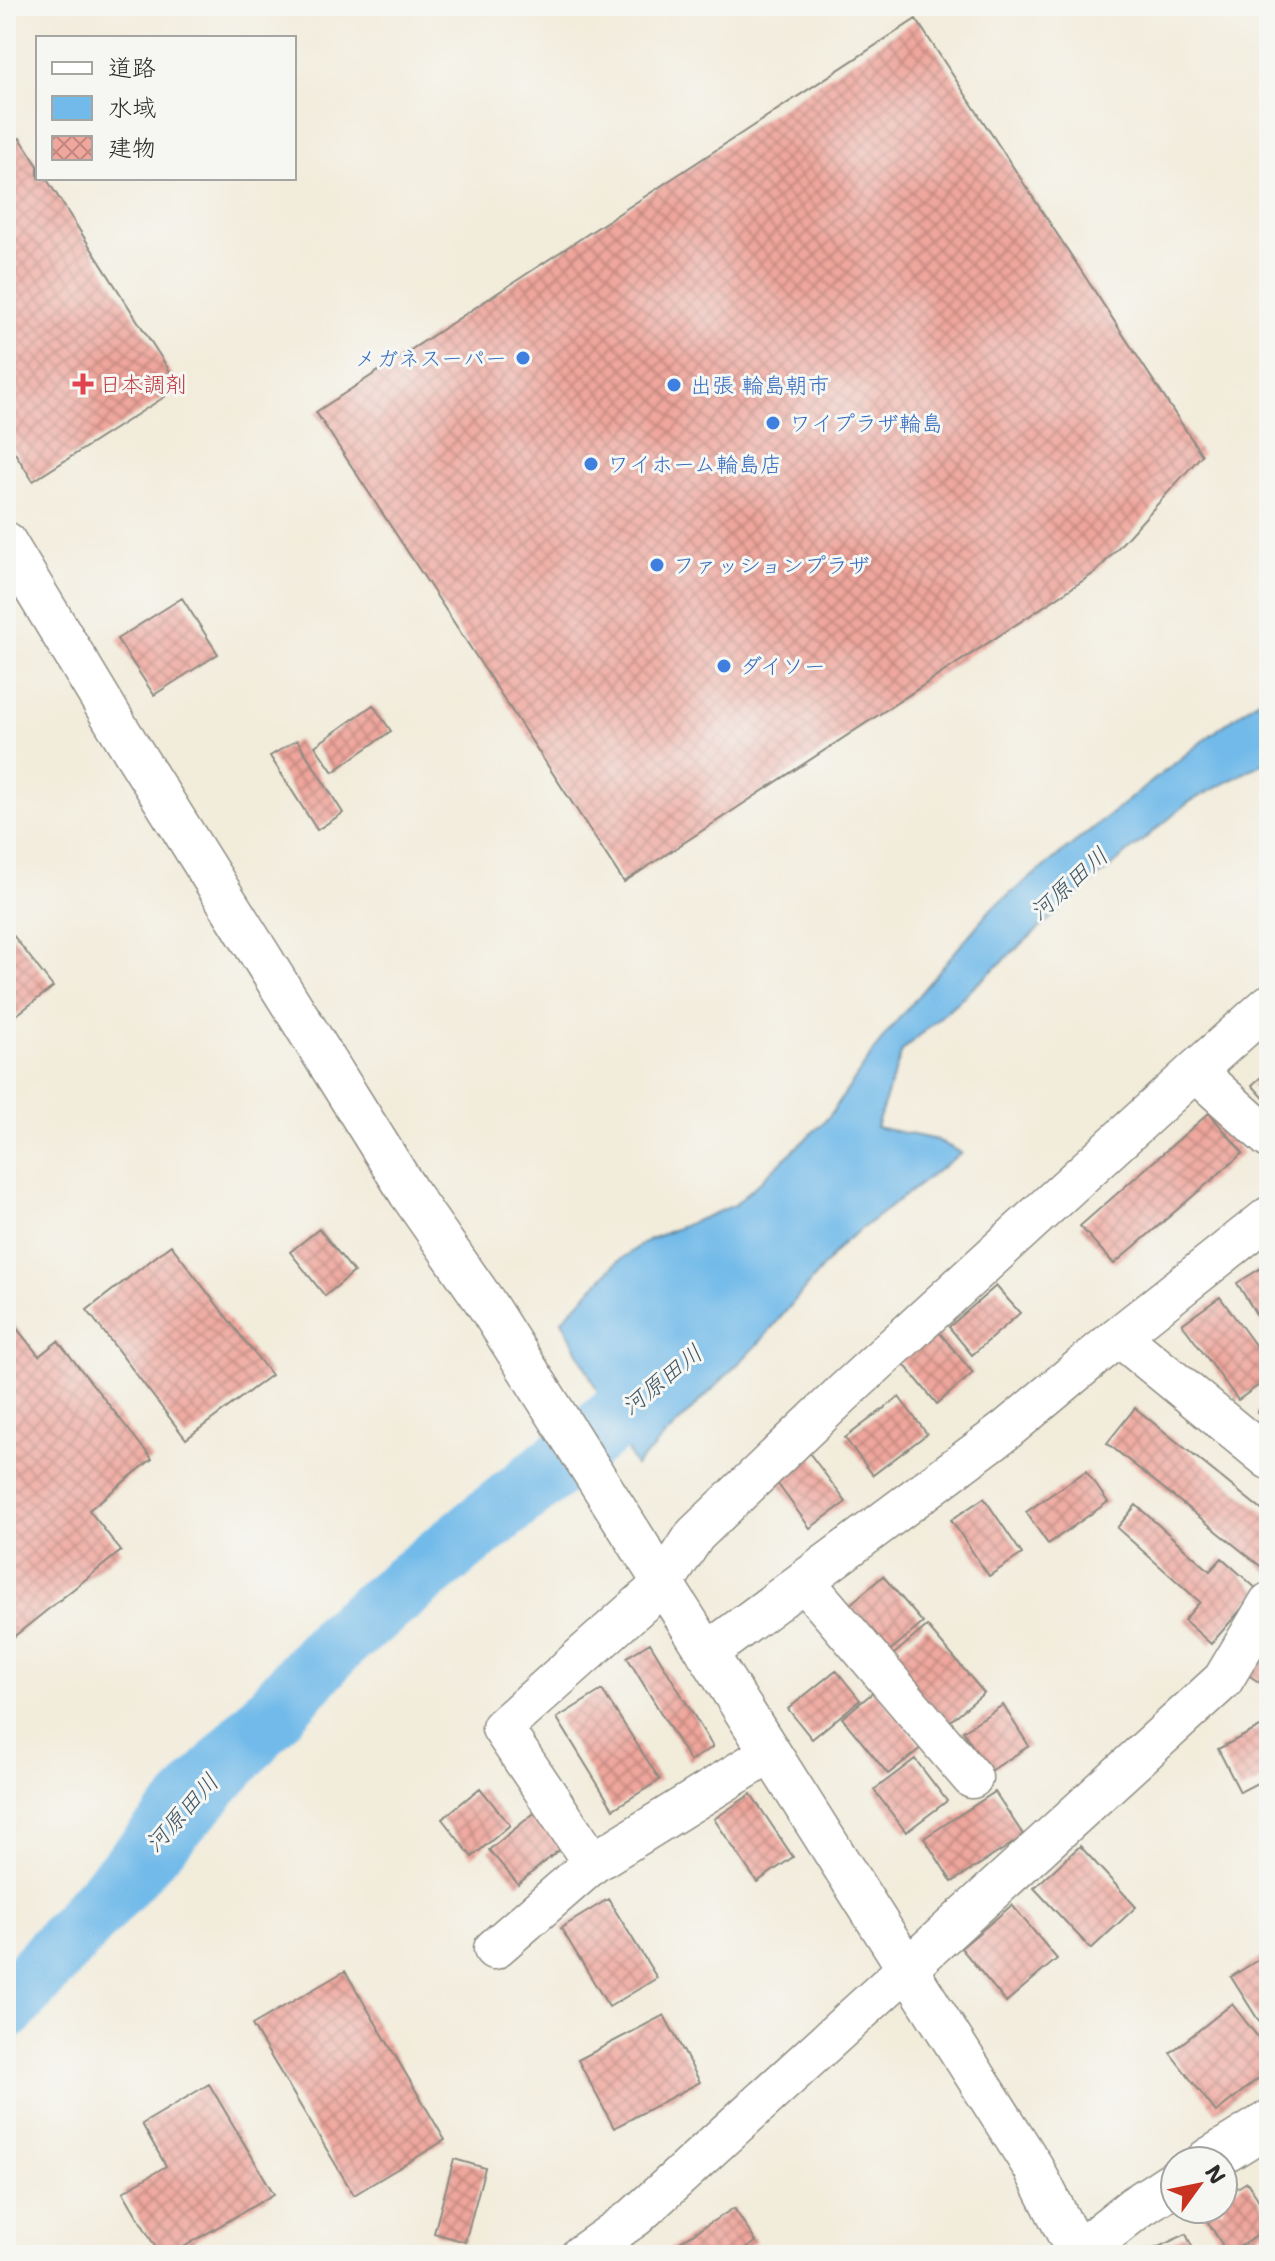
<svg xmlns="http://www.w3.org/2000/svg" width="1275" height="2261" font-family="'Shantell Sans','Klee One',sans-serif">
<defs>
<pattern id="building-cross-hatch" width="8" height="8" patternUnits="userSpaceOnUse" patternTransform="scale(2)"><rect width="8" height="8" fill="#efa69c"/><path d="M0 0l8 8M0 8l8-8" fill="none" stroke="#c2877f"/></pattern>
</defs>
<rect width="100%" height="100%" fill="#f6f6f2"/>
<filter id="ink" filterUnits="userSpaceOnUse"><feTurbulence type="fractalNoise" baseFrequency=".0125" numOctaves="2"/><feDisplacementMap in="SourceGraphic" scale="16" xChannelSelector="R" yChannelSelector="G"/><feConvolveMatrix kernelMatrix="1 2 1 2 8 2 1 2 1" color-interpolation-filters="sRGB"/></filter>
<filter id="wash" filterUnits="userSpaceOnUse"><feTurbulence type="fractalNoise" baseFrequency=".006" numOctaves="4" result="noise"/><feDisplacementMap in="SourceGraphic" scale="32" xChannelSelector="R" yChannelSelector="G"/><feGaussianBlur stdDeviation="1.8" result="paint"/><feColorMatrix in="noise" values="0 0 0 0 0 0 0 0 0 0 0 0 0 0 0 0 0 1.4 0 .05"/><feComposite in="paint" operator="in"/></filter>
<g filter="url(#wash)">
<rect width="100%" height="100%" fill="#f2ecdb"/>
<path fill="#71bae9" stroke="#4e728a" stroke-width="2" d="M1269 692V760L1189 802 1079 893 902 1051 876 1127 937 1140 961 1153 844 1242 759 1343 635 1466 562 1320 617 1262 648 1240 735 1205 828 1118 885 1035 991 909 1208 737Z"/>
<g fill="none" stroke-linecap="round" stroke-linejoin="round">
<path stroke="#71bae9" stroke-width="64" d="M6 2008 338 1641 680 1366"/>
</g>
<g id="blocks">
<path fill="url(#building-cross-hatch)" d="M916 19 1202 455 1096 572 624 882 316 412Z
M20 138 38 166V178H46L180 387 33 481 6 439V148Z
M182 598 218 654 154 695 117 639Z
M373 705 391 731 333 772 315 746Z
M297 740 343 813 317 830 270 756Z
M6 926 53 987 6 1023Z
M1269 1070V1104L1252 1085Z
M1209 1113 1243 1153 1114 1264 1080 1226Z
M319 1229 354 1272 325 1296 290 1252Z
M171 1245 271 1375 186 1439 87 1310Z
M1269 1263V1335L1237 1283Z
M996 1286 1020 1313 972 1355 949 1327Z
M1220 1297 1269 1364V1378L1238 1400 1182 1324Z
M6 1315 39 1356 58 1341 152 1459 89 1510 121 1551 6 1643Z
M934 1326 973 1373 937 1404 898 1357Z
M1269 1395V1421L1257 1413Z
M899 1397 927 1434 873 1475 845 1438Z
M1135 1408 1269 1516V1573L1107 1443Z
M807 1450 846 1502 810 1528 772 1476Z
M1086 1471 1108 1502 1048 1544 1026 1512Z
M984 1498 1022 1554 989 1576 951 1520Z
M1136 1505 1210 1571 1222 1558 1258 1590 1211 1644 1184 1620 1200 1602 1117 1528Z
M883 1576 923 1623 887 1653 847 1607Z
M927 1626 984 1693 943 1727 887 1660Z
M1269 1641V1689L1247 1674Z
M650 1643 713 1747 690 1761 627 1657Z
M836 1670 860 1700 812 1739 788 1709Z
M602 1690 660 1780 613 1809 557 1718Z
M875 1691 922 1747 888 1774 842 1718Z
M1003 1705 1029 1746 989 1772 963 1731Z
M1268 1723 1269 1777 1240 1792 1218 1749Z
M915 1759 947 1801 906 1832 874 1790Z
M480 1788 510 1825 472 1857 442 1819Z
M995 1792 1024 1836 952 1882 924 1838Z
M751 1794 793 1857 757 1882 714 1819Z
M538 1810 566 1844 518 1884 489 1850Z
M1080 1846 1136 1907 1091 1949 1034 1888Z
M608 1899 657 1978 609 2007 561 1928Z
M1012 1905 1057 1959 1006 2002 961 1948Z
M1264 1956 1269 1964V2037L1231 1977Z
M345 1971 445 2140 354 2195 252 2025Z
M1232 2004 1269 2051V2070L1216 2112 1170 2053Z
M664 2015 700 2082 614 2128 578 2060Z
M209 2084 274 2194 170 2255H160L123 2192 166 2166 142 2124Z
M454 2159 485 2168 465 2242 434 2233Z
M1247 2182 1269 2216V2228L1228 2254 1201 2211 1223 2209V2197Z
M734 2208 756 2242 735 2255H669L667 2250Z
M1186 2234 1196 2255H1141Z"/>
</g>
</g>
<g filter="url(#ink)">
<use href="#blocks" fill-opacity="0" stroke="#8e8c83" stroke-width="2"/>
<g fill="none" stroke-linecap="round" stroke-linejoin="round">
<g stroke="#8e8c83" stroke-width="43">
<path id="minor" d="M6 542 114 721 409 1193 485 1302 1033 2167 1078 2255
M1269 1005 1195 1071 1269 1138
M1119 1336 1269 1459
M805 1582 972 1778
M707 1653 1005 1431 1119 1336 1269 1217
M770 1753 593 1863 502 1728 663 1584 695 1535 840 1396 1195 1071
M494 1949 593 1863
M581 2255 635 2217 1223 1680 1269 1603"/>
</g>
<g stroke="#8e8c83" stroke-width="47">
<path id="major" d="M1208 2161 1269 2123
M1076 2255 1135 2208 1175 2182"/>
</g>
<use href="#minor" stroke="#fff" stroke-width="40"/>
<use href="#major" stroke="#fff" stroke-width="44"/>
</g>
</g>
<g fill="#3f7fe0" stroke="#f6f6f2" stroke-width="3">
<circle cx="523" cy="358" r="8"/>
<circle cx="674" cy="385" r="8"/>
<circle cx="773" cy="423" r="8"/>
<circle cx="591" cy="464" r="8"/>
<circle cx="657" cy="565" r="8"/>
<circle cx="724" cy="666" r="8"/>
</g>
<path fill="#e0444e" stroke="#f6f6f2" stroke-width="3" d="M79 372h8v8h8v8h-8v8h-8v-8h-8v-8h8z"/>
<g text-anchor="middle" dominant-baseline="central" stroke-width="6" stroke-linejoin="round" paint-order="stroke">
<g font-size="22" fill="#366cbe" stroke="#f6f6f2" text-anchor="start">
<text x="507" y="358" text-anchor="end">メガネスーパー</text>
<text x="690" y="385">出張 輪島朝市</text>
<text x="789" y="423">ワイプラザ輪島</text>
<text x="607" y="464">ワイホーム輪島店</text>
<text x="673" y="565">ファッションプラザ</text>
<text x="740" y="666">ダイソー</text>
</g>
<g font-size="22" fill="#be3a42" stroke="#f6f6f2" text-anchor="start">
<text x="99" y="384">日本調剤</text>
</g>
<g font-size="24" font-style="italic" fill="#405664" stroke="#f6f6f2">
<text transform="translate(1069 884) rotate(-42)">河原田川</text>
<text transform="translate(662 1380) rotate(-39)">河原田川</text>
<text transform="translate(182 1813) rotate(-48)">河原田川</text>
</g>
</g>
<rect width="1275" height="2261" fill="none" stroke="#f6f6f2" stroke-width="32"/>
<rect x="36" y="36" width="260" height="144" fill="#f6f6f2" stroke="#a5a5a2" stroke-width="2"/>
<rect x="52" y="62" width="40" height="12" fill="#ffffff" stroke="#a5a5a2" stroke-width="2"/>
<text x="108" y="76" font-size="24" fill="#2b2b2b">道路</text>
<rect x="52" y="96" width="40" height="24" fill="#71bae9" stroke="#a5a5a2" stroke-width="2"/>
<text x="108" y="116" font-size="24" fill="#2b2b2b">水域</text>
<rect x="52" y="136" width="40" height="24" fill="url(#building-cross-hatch)" stroke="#a5a5a2" stroke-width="2"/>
<text x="108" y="156" font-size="24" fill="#2b2b2b">建物</text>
<g transform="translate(1199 2185) rotate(57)"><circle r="38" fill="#f6f6f2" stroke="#a5a5a2" stroke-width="2"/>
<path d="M0-6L14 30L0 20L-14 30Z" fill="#c8321e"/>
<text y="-12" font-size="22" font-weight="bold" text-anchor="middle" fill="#2b2b2b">N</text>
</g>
</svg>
